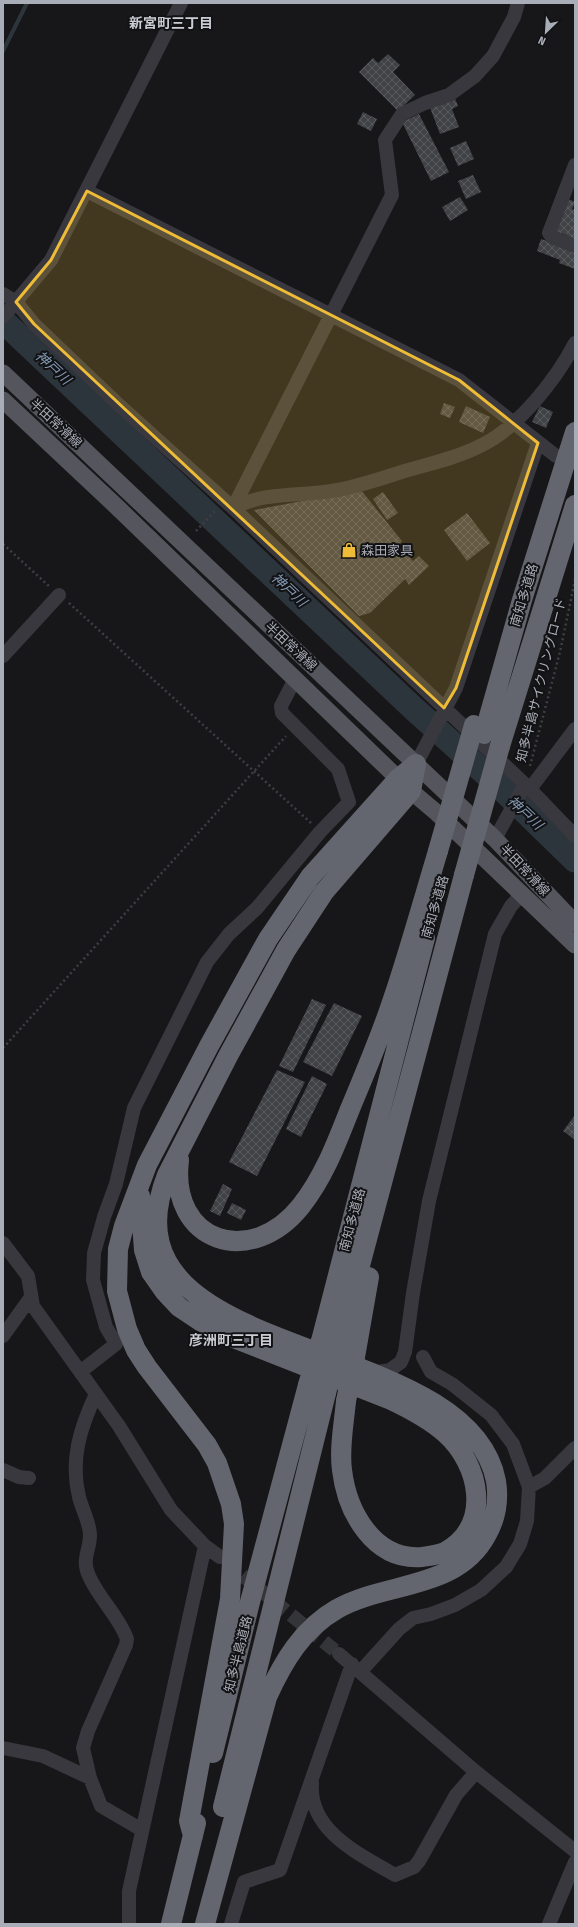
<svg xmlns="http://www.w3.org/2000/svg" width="578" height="1927" font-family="'Fira Sans Condensed','Noto Sans JP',sans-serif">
<defs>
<pattern id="building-cross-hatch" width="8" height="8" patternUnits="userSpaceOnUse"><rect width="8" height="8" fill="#414246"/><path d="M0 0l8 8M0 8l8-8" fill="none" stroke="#5a5b5f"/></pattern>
</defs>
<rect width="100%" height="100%" fill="#171719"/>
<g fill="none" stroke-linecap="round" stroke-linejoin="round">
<path stroke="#2d353c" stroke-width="4" d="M3 51 27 3"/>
<path stroke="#2d353c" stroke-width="25" d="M3 321 413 708 495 782 575 860"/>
</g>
<path fill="url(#building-cross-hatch)" d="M388 54 400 65 393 72 415 95 398 111 359 72 373 58 378 63Z
M454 96 458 106 452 109 459 127 440 134 429 105Z
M363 112 377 119 371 131 357 124Z
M419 114 449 172 431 181 402 122Z
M466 141 474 159 458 166 450 148Z
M473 175 481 192 466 199 458 181Z
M460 197 468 210 450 221 442 207Z
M566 198 575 202 572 209 575 210V239L567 238V235L554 231Z
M541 239 575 251V269L559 263 560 260 537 251Z
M444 403 455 407 450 418 440 414Z
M466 406 490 417 483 433 459 422Z
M540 406 553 412 546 428 532 422Z
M361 490 402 541 399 545 413 561 419 556 429 566 409 585 405 579 370 613 359 616 254 510Z
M383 492 398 513 387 520 373 499Z
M467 513 490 543 467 561 444 530Z
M312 999 326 1005 293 1072 279 1066Z
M334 1003 362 1016 332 1076 303 1062Z
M277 1070 305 1082 257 1176 229 1162Z
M312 1076 327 1084 301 1137 286 1129Z
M575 1115V1140L563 1131Z
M223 1184 232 1189 220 1216 210 1211Z
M232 1203 246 1210 241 1220 227 1213Z"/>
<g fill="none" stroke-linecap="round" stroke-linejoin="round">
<path stroke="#343539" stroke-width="14" stroke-dasharray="14 7" stroke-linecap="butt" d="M226 1562 339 1654"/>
<path stroke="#3e3f45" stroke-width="2.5" stroke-dasharray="2 3" stroke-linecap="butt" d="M196 531 216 510
M3 544 50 587
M69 603 311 823
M530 766 560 652 575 580
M3 1048 286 736"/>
<path stroke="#38383e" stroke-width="14" d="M575 165 549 233 552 237 575 246
M87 191 459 380 556 456
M3 294 16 302 34 324 120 406 233 508 530 789 575 836
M3 317 51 260 181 3
M233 508 392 195 385 140 402 114 425 103 449 95 475 76 493 56 514 17 518 3
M234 508C262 492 300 496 332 491 358 487 382 478 408 470 433 463 459 457 482 445 519 427 557 378 575 343
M3 656 59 595
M416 764 456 688 538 443
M530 789 575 729
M495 839 525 784
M3 1243 28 1276 33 1306 119 1426 171 1510 205 1546 220 1557
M3 1336 31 1297
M80 1372 116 1344 106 1327 93 1280 94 1253 104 1217 116 1184 134 1108 207 962 229 934 257 908 320 832 349 802 338 769 282 713 281 706 295 679
M372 1373 390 1370 401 1362 405 1352 413 1293 429 1201 495 934 511 906 522 894
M96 1394C80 1428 70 1460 79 1497 82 1509 90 1523 90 1535 90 1551 81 1559 89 1576 99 1599 119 1616 127 1639L126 1645 88 1731 83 1748 90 1778 101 1806 142 1830
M3 1470 19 1477 29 1478
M529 1487 545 1478 575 1448
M339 1654 476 1772 575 1851
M361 1671 399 1629 413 1618 431 1614 455 1605 481 1590 506 1567 520 1544 527 1521 529 1487 513 1444 491 1415 452 1384 431 1372 423 1357
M3 1748 43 1756 90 1778
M312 1783C308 1831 361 1855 395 1875L414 1867 419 1861 456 1795 476 1772
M129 1924V1891L205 1546
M231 1924 244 1882 280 1870 352 1664
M549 1924 575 1862"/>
<path stroke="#54555d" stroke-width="17" d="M3 373 495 839 575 923
M3 400 117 507 411 791 437 813 575 945"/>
<path stroke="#64666f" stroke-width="20" d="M484 734 522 600 575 432
M500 746 575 505
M179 1160C169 1243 251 1269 301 1206 324 1177 337 1142 350 1109 365 1073 380 1038 392 1002 409 952 423 901 438 851
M140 1196 144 1250 151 1272 165 1292 179 1307 200 1321 236 1339 391 1400C410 1409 429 1419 445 1433 480 1464 493 1525 445 1552 438 1555 429 1556 422 1557 374 1561 347 1512 342 1470 339 1448 344 1423 346 1401
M321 1341 425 938
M338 1348 464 875
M355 1357 369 1277
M213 1753 250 1602 308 1385
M223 1807 326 1393
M193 1836 189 1821 230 1599 234 1524 231 1504 217 1463 207 1445 147 1367 136 1350 127 1329 117 1291 118 1249 124 1226 147 1165 209 1046 268 939 310 877 398 779 416 764
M171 1924 196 1823
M205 1924 267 1697C283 1662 302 1629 337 1609 386 1581 457 1591 487 1534 496 1518 499 1500 496 1481 467 1329 92 1367 167 1175L228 1056 286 950 324 892 411 791 416 764"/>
<path stroke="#64666f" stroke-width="20" d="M438 851 474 725
M464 875 500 746
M308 1385 321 1341
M326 1393 338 1348
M346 1401 355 1357"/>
</g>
<path fill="#efbc38" fill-opacity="0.2" stroke="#efbc38" stroke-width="3" stroke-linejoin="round" d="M87 191 459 380 538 443 456 688 444 708 34 324 16 302 51 260Z"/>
<defs>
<g id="shop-bare" transform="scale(1.2)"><path d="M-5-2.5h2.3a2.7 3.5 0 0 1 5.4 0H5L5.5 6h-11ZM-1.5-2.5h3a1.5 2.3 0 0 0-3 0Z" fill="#efbc38" stroke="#121214" stroke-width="2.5" paint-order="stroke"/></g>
</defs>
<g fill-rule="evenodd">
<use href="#shop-bare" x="349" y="550"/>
</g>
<g text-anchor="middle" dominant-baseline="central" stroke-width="4" stroke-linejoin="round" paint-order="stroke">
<g font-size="13" fill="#a9adb8" stroke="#121214">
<text transform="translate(56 423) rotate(43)">半田常滑線</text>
<text transform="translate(524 595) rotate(-73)">南知多道路</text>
<text transform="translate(291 646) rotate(43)">半田常滑線</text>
<text transform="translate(541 680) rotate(-76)">知多半島サイクリングロード</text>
<text transform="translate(525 870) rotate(47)">半田常滑線</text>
<text transform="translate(435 907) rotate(-74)">南知多道路</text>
<text transform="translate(352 1220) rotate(-75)">南知多道路</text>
<text transform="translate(238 1654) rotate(-76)">知多半島道路</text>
</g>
<g font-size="13" fill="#a9adb8" stroke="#121214" text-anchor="start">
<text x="361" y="550">森田家具</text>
</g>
<g font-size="14" font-weight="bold" fill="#caccd4" stroke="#121214">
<text x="171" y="23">新宮町三丁目</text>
<text x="231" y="1340">彦洲町三丁目</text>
</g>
<g font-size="14" font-style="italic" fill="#8198b3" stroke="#121214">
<text transform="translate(53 368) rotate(43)">神戸川</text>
<text transform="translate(289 590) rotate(43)">神戸川</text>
<text transform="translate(525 813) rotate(43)">神戸川</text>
</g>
</g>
<rect width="578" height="1927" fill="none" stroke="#a9adb8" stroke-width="8"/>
<g transform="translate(546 32) rotate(205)" stroke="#121214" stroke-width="3" paint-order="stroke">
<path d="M0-3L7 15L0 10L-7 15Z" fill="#a9adb8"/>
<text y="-6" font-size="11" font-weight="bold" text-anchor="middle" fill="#a9adb8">N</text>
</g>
</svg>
